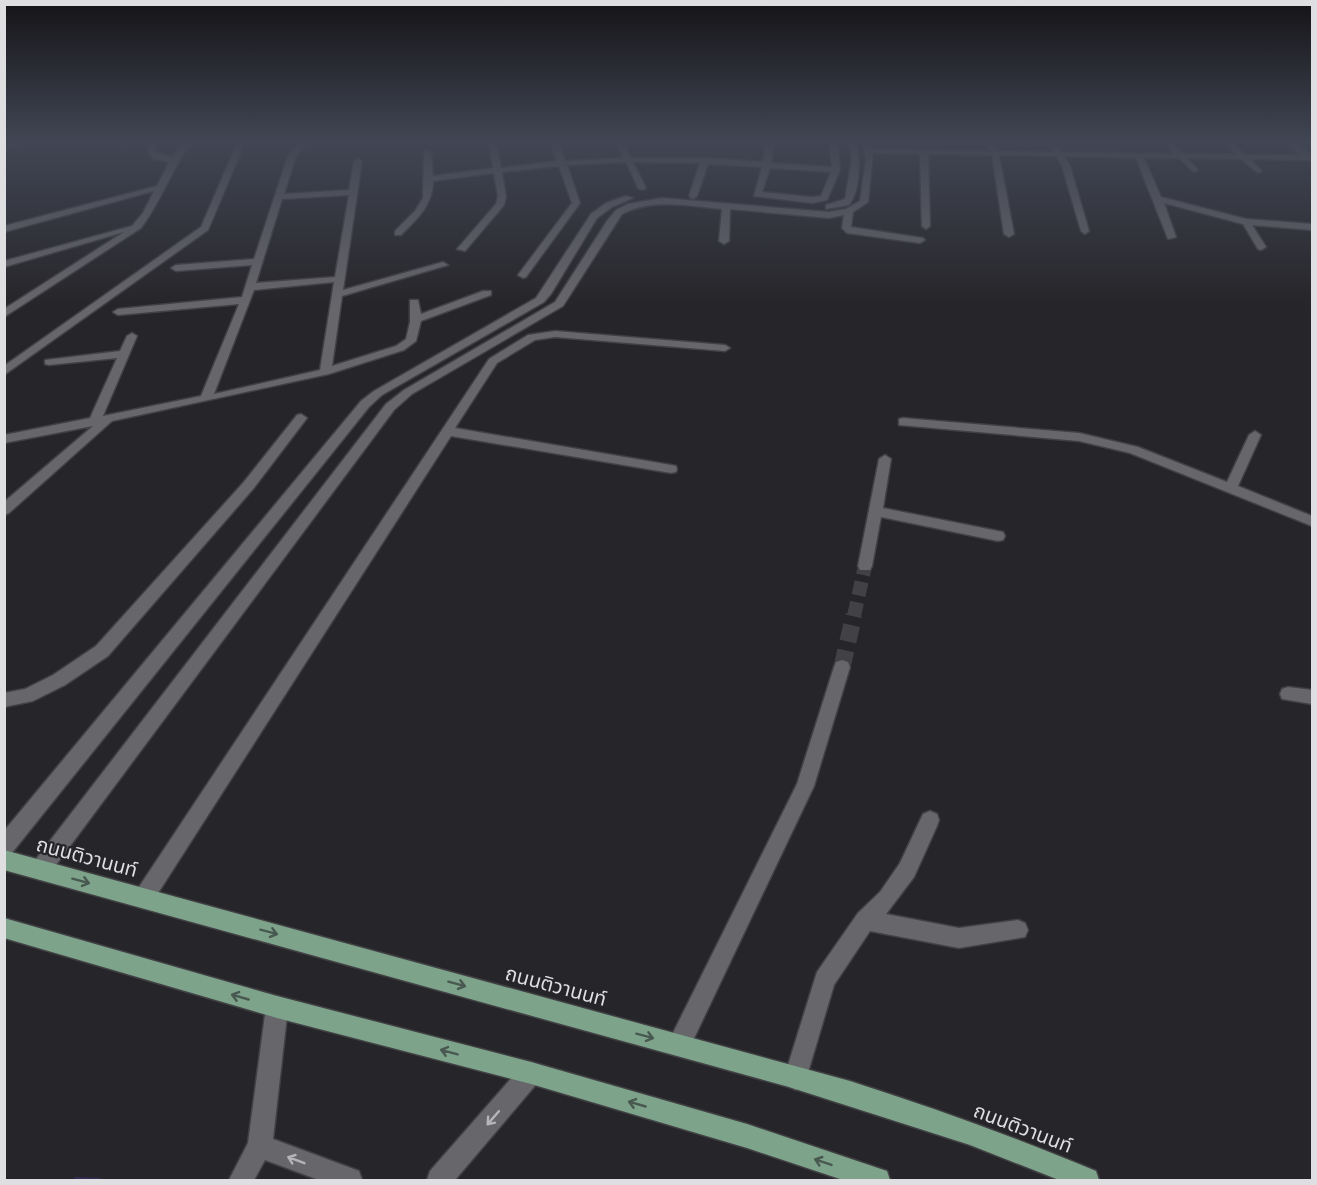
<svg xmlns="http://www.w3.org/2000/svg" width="1317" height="1185" font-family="'PT Sans','Noto Sans Thai',sans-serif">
<rect width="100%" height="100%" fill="#262529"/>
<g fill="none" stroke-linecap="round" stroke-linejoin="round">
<path stroke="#424145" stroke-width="14" stroke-dasharray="14 7" stroke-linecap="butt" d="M854 616 865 566"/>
<path stroke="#424145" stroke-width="17" stroke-dasharray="17 9" stroke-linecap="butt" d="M842 667 854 615"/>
<g stroke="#414044" stroke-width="3">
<path id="minor" d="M19 141H30L4 151V146Z
M124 141H139L121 146 117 144Z
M148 141H156V152L172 157 184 141H192C172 169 161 201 141 228L4 317V309L124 232 4 267V261L132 226 143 213 154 191 4 232V226L157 186 169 162 153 159 148 153Z
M241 141H249L243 147 208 230 4 375V366L201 227 236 146Z
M304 141H314L303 148 296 156 284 194 349 190 354 161 358 159 362 161 343 290 443 262 448 265 342 296 332 366 396 346 406 339 410 322V300H418L421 314 483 291H491V295L421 321 416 341 404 350 329 374 112 421 9 513 4 515V502L93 426 4 443V435L90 418 117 358 49 365 45 364V360L120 351 127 336 132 333 137 336 103 416 201 396 239 304 118 315 113 312 118 309 242 297 252 265 176 271 171 268 176 265 254 259 288 156 297 144ZM349 195 335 277 256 283 282 199ZM334 282 320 370 214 394 254 290Z
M492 141 497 143 501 168 557 161 550 141H558L565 161 623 158 615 141H623L631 158H705L763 162 766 141H774L771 163 832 167 829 141H837L840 170 827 200 812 203 754 196 762 167 708 164 697 196 693 199 689 196 700 163 633 162 646 188 642 190 638 188 626 162 567 165 580 203 526 277 523 278 518 275 572 203 559 166 502 172 506 197 504 205 465 251 457 249 496 204 498 197 494 173 433 181C433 205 417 219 401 235H395V231L415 211 423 198 424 150 431 152 433 176 493 168 489 143ZM770 168 831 172 821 196 812 197 762 192Z
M848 141H856C860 159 861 189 849 205L826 209V205L845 199 852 158Z
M862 141H870L872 149 990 151 985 141H993L998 151 1053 152 1046 141H1054L1061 152 1174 154 1163 141H1171L1183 154H1236L1222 141H1230L1245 155H1300L1284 141H1293L1312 156V160L1250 159 1262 171 1258 173 1241 159 1187 158 1198 170 1194 172 1179 158H1144L1161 197 1246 219 1312 224V230L1252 225 1266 247 1261 250 1258 249 1243 224 1164 203 1176 237 1168 239 1136 158 1064 156 1070 166 1089 231 1085 234 1081 231 1062 166 1056 156 999 155 1014 234 1009 237 1004 234 992 155 928 154 930 226 926 229 922 226 920 154 873 153 868 202 853 212 851 227 923 238 925 240 920 243 847 233 842 228 844 215 829 218 730 209 729 241 724 244 719 241 722 209C688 206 653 198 622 214L563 306 412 394 394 410 47 877 40 880 33 877 30 870 33 863 386 404 404 390 555 302 607 221 616 210 628 204 662 198 829 212 846 209 860 201 866 159Z
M626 196 633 198 612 207 597 218 551 294 544 302 382 395 369 407 11 854 4 856V831L361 401 374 391 536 298 591 214 606 203Z
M555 331 725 345 730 348 725 351 555 337 535 340 497 363 455 428 671 465 676 466 677 469 676 472 671 473 451 436 151 904 144 907 137 904 134 897 137 890 489 359 528 335Z
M301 414 307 418 253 489 108 656 65 685 33 701 4 707V693L25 689 53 675 96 646 243 483 297 415Z
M903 418 1079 433 1138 447 1227 482 1249 435 1255 431 1261 435 1238 486 1312 516V526L1130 453 1079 441 899 425V419Z
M885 455 891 459 883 508 1003 532 1005 536 1003 540 998 541 881 517 872 566 870 570H860L858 566 879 459Z
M842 660 848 662 850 667 814 786 687 1053 679 1056 671 1053 668 1045 671 1037 797 784 834 667 836 662Z
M1288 687 1312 690V704L1282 699 1280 694 1282 689Z
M930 811 937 814 939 820 937 826 914 877 886 914 959 928 1018 920 1025 923 1028 930 1025 937 959 948 870 931 834 985 804 1086 796 1090 788 1086 784 1078 817 972 858 913 880 892 900 863 923 814Z
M277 996 285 999 288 1007 273 1139 359 1171 362 1180H319L265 1160 254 1180H229L248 1143 266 1007 269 999Z
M531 1062 539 1065 542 1073 539 1081 455 1180H427L430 1171 523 1065Z"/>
</g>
<g stroke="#414044" stroke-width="3">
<path id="major" d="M4 850 850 1081C934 1108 1015 1137 1096 1171L1099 1180H1059L970 1145 789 1087 4 870Z
M4 918 277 996 531 1062 747 1124 878 1168 887 1171 890 1180H843L747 1148 531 1084 277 1018 4 938Z"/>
</g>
<use href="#minor" fill="#67666b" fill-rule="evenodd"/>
<use href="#major" fill="#7da48a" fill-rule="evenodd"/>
</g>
<path fill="#372b57" d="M73 1177 100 1178 105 1180H78Z"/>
<defs><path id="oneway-shaft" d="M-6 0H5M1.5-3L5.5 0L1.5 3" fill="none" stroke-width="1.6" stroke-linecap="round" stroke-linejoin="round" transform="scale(1.5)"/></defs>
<g stroke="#495850">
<use href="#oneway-shaft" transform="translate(81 881) rotate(15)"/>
<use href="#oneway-shaft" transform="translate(269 932) rotate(15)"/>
<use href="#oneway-shaft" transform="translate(457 984) rotate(15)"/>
<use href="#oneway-shaft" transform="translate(240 997) rotate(-164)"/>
<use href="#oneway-shaft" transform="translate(645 1036) rotate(15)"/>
<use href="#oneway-shaft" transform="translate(449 1052) rotate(-165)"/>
<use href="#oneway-shaft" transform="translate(637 1104) rotate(-164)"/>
<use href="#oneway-shaft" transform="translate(823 1162) rotate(-161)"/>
</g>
<g stroke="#b5b4b8">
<use href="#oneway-shaft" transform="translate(493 1118) rotate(131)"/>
<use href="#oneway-shaft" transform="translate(296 1160) rotate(-159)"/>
</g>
<linearGradient id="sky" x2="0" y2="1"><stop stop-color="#151417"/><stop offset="0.46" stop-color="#414654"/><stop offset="1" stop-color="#414654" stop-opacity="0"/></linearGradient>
<rect width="1317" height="307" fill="url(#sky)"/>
<g text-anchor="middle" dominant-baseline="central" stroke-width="4.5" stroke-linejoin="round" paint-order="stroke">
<g font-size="20" fill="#dfdee1" stroke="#262529">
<text transform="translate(87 857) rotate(15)">ถนนติวานนท์</text>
<text transform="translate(556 986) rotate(15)">ถนนติวานนท์</text>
<text transform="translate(1023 1128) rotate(21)">ถนนติวานนท์</text>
</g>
</g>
<rect width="1317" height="1185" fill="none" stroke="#dfdee1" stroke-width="12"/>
</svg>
